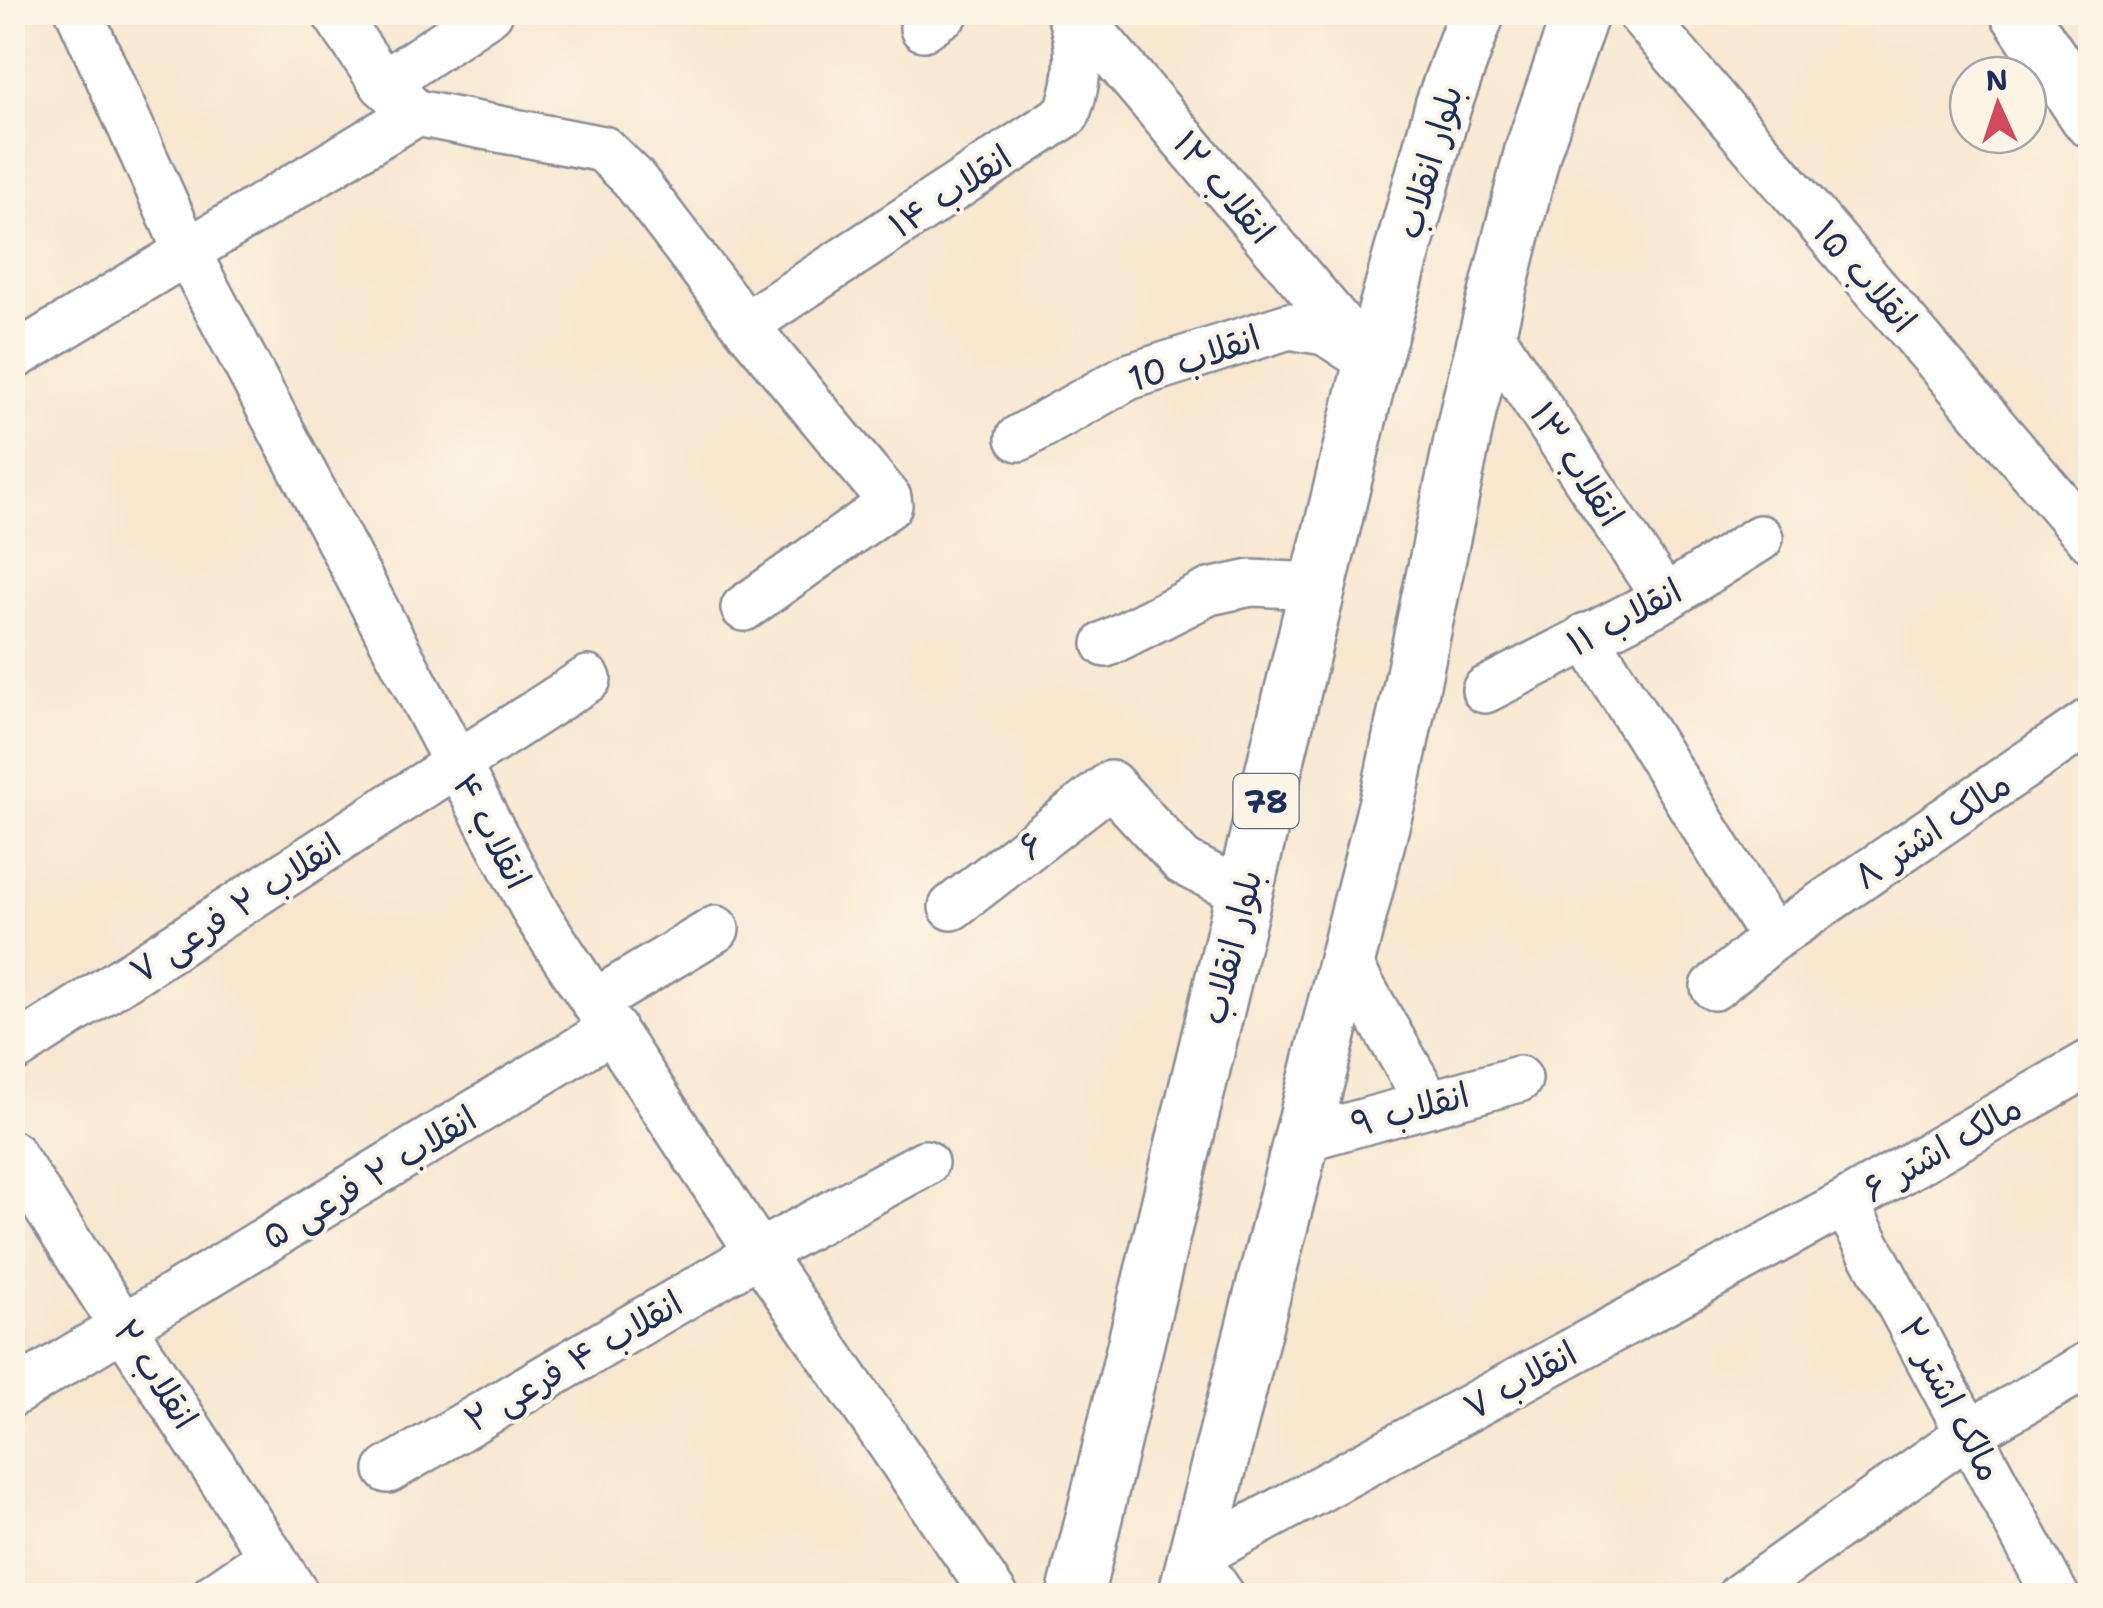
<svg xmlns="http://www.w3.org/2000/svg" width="2103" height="1608" font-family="'Shantell Sans','Playpen Sans Arabic',sans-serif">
<rect width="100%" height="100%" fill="#fcf5e5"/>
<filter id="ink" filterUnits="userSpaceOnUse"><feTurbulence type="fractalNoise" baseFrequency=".01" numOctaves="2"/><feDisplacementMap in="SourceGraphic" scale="20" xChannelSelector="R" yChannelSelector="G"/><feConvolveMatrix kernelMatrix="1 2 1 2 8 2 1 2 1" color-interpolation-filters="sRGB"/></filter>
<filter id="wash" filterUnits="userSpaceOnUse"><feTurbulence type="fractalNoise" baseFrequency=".0048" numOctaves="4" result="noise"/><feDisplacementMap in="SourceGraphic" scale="40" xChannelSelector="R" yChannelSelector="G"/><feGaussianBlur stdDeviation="2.25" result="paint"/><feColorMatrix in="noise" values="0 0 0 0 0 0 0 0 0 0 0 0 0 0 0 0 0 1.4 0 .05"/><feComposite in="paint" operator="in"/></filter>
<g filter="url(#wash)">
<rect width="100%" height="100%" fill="#f7e7cf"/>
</g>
<g filter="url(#ink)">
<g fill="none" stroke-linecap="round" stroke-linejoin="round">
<g stroke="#898b96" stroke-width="50">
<path id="minor" d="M79 12 187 252 537 915 759 1253 995 1596
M334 12 383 84 416 113
M1076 12 1372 362
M1639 12 2090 539
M923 28 946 12
M383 84 490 12
M745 325 1067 114C1079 81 1082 45 1069 12
M1488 330 1665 598
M12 358 416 113 603 149 632 177 745 325 888 498 889 505 744 608
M1019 438 1128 377 1289 326 1325 332 1356 352
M1586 636 1773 938
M1106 644 1209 592 1251 583 1318 586
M1485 690 1665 598 1760 538
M952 907 1111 784 1183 862 1244 893
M1346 959 1429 1104
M1714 987 1773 938 2090 721
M595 1002 716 929
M12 1051 588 679
M1301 1139 1519 1079
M12 1154 297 1596
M1845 1203 2056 1596
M12 1394 613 1029
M388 1470 759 1253 925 1163
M214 1596 272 1556
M1222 1596 1195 1557 1845 1203 2090 1063
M1740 1596 1969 1433 2090 1364"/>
</g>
<g stroke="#898b96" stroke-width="60">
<path id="tertiary" d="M2018 12 2090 119"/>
</g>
<g stroke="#898b96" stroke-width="60">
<path id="primary" d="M1075 1596 1372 362 1443 106 1477 12
M1186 1596 1391 786 1469 407 1533 150 1581 12"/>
</g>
<use href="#minor" stroke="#fff" stroke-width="45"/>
<use href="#tertiary" stroke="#fff" stroke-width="55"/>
<use href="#primary" stroke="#fff" stroke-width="55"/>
</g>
</g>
<g text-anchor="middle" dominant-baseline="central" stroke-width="8" stroke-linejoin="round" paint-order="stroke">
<rect fill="#fcf5e5" stroke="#5e6a86" stroke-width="2.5" x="1233.5" y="774" width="65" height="54" rx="8"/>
<g font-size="32" font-weight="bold" fill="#1b2f5e">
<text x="1266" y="801">78</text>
</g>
<g font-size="35" fill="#1b2f5e" stroke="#fcf5e5">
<text transform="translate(1429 162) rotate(-74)">بلوار انقلاب</text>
<text transform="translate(1224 187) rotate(50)">انقلاب ۱۲</text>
<text transform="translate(950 191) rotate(-33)">انقلاب ۱۴</text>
<text transform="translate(1865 276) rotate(49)">انقلاب ۱۵</text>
<text transform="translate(1194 358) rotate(-19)">انقلاب 10</text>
<text transform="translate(1577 464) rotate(57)">انقلاب ۱۳</text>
<text transform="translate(1624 617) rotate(-28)">انقلاب ۱۱</text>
<text transform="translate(1932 830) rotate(-34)">مالک اشتر ۸</text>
<text transform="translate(492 831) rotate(62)">انقلاب ۴</text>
<text transform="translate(1031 845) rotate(-38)">۶</text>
<text transform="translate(235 908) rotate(-33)">انقلاب ۲ فرعی ۷</text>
<text transform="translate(1231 947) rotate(-76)">بلوار انقلاب</text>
<text transform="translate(1410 1109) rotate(-15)">انقلاب ۹</text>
<text transform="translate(1942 1148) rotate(-30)">مالک اشتر ۶</text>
<text transform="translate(369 1177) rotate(-31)">انقلاب ۲ فرعی ۵</text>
<text transform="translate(573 1361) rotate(-30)">انقلاب ۴ فرعی ۲</text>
<text transform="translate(156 1374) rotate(57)">انقلاب ۲</text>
<text transform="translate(1520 1380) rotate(-29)">انقلاب ۷</text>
<text transform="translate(1951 1399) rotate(62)">مالک اشتر ۲</text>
</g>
</g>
<rect width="2103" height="1608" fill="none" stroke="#fcf5e5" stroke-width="50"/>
<g transform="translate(1998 105) rotate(357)"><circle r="48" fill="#fcf5e5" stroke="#a2a6af" stroke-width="2.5"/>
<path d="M0-8L18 38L0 25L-18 38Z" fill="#d1495b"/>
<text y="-15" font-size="28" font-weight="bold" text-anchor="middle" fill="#1b2f5e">N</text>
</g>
</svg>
